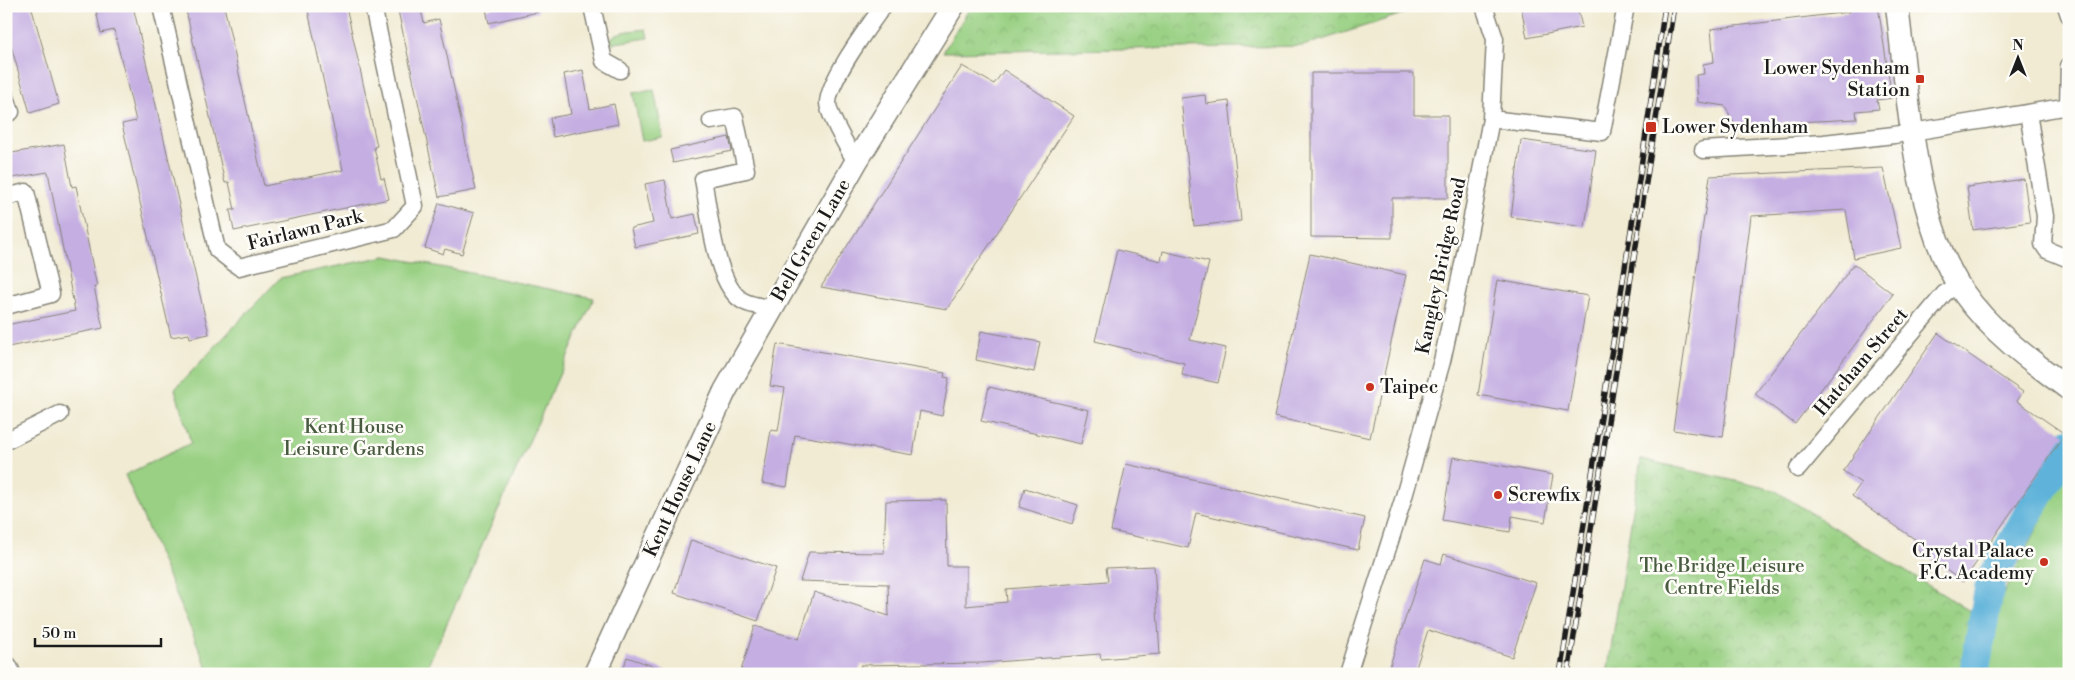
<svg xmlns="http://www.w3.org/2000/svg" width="2075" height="680" font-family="'Libre Bodoni',serif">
<defs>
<pattern id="park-crowns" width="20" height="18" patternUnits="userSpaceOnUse" patternTransform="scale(1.25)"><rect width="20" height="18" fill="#99d083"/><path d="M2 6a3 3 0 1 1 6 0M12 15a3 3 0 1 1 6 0" fill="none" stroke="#83b271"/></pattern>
</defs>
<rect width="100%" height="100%" fill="#fdfcf7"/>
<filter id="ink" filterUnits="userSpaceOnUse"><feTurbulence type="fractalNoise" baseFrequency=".02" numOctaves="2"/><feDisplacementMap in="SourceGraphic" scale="10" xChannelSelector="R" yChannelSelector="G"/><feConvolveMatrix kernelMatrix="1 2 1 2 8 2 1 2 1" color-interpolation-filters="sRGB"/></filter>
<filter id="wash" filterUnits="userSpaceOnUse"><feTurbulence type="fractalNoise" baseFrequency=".0096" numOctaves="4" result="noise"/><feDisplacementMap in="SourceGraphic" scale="20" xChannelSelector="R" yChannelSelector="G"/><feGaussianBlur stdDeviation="1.12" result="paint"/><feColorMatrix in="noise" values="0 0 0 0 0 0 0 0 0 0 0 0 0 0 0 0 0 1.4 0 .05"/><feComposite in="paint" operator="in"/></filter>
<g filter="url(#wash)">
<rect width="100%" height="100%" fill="#f1ebd3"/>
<path fill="#99d083" stroke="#5a7650" d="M646 29 648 38 609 44C610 30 634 31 646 29Z
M654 90 663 137 642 141 633 93Z
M386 256 594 298 424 674H210L125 475 191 443 175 389 280 278Z
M2069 467V674H1984L1992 648 1997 606Z"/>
<path fill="url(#park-crowns)" stroke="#5a7650" d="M971 6H1427L1303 46 943 52Z
M1641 459 1774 490 1973 613 1965 674H1607Z"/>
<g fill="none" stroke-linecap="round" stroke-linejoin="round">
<path stroke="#5eb3da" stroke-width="30" d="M1974 674 1991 579 2069 443"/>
</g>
<g id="blocks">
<path fill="#c4aee2" d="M6 6H31L59 104 30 113 6 28Z
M95 6H133L209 334 190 338 189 334 171 337 122 124 136 121 114 30 101 33Z
M185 6H224L264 186 343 170 307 6H346L377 146 374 147 381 179 384 178 389 199 234 231 230 210H235L229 182 225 183Z
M397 6H420L424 23 439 19 476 190 439 197Z
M498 6H537L538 12 489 23 486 9Z
M1521 6H1577L1582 27 1527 38Z
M1849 6H1878L1892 98 1877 100 1879 109 1856 111 1857 119 1735 125 1725 106 1698 102 1696 75 1704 74 1703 64 1714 62 1711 29 1849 12Z
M962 66 994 84 1004 70 1074 116 947 309 821 287Z
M583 70 590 109 614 104 618 124 553 137 550 118 571 114 564 74Z
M1311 73H1414V115H1448V198H1392V238L1311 237Z
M1205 95 1206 104 1229 101 1241 221 1194 226 1181 98Z
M729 137 732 151 673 163 670 150Z
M1521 140 1596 150 1585 227 1511 217Z
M64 144 72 187 76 186 97 287H94L103 328 8 347 6 325 75 311 48 172 6 179V154Z
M1883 168 1901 248 1854 258 1846 210 1751 216 1723 437 1673 430 1710 176Z
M2024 179 2030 222 1973 230 1967 187Z
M665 180 672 219 695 214 699 234 635 247 631 228 653 223 645 184Z
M439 203 474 213 462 254 445 249 443 254 425 248Z
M1117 250 1161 261 1163 251 1209 262 1190 340 1226 348 1218 383 1182 375 1184 363 1095 341Z
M1310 254 1406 275 1370 438 1274 417Z
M1854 264 1893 294 1795 424 1755 394Z
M1497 280 1588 296 1568 411 1478 395Z
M981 331 1040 342 1034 372 976 360Z
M1938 333 2023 392 2017 401 2065 434 1963 582 1915 548 1919 542 1852 496 1861 483 1843 471Z
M777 344 945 373 944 377 949 378 942 416 920 411 913 455 795 435 787 487 762 483 771 430 778 431 785 388 770 386Z
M989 387 1089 410 1081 444 981 421Z
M1453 457 1553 475 1545 522 1512 516 1510 532 1442 520Z
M1126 464 1365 518 1358 550 1196 513 1188 548 1111 531Z
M1025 488 1078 505 1072 524 1019 507Z
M946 500 947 566H966V606L1007 602 1006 589 1108 581 1106 568 1154 566 1160 654 1101 659 1100 654 982 663 861 665 858 674H740L755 626 799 639 814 592 889 616 888 584 800 581 809 552 884 553 886 501Z
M691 540 776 568 758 621 674 593Z
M1444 554 1536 583 1512 657 1428 630 1414 674H1387L1425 559 1441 564Z
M627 657 670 672 669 674H622Z"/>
</g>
</g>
<g filter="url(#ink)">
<use href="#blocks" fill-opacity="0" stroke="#868478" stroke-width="1"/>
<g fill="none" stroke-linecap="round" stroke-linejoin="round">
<g stroke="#868478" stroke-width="19">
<path id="street" d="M161 6 217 250 239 267 394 229 415 206 373 6
M592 6 604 61 620 70
M2066 6 2069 15
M6 97 11 112
M2068 106 2069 66
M2028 113 2045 216 2043 244 2047 250 2069 259
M1491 119 1602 132 1625 11
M711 121 735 117 746 170 703 179C709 209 715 289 745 302 753 306 763 306 772 309
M1703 150 1824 143 1894 135 2069 106
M856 162C849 150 828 115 828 103 829 79 869 26 883 6
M6 197 26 192 51 294 6 306
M6 441 60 414
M1798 469 1944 294 1958 283
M1348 674 1403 500 1442 361 1462 269 1491 119 1495 39 1484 6"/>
</g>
<g stroke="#868478" stroke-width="25">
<path id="secondary" d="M1897 6C1908 93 1913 219 1963 292 1990 331 2031 361 2069 389
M6 667 9 674
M595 674 725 391 856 162 953 6"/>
</g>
<use href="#street" stroke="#fff" stroke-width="16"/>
<use href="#secondary" stroke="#fff" stroke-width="22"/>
<g stroke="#1c1c1c" stroke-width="5.5">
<path id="rail" d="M1560 674 1639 180 1665 6
M1568 674 1674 6"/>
</g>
<use href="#rail" stroke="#fdfcf7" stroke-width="4" stroke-dasharray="11" stroke-linecap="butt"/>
</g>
</g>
<g fill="#c8321e" stroke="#fdfcf7" stroke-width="2">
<rect x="1915" y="74" width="10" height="10" rx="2.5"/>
<rect x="1645" y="121" width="12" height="12" rx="2.5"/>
<circle cx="1370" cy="387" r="5"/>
<circle cx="1498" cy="495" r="5"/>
<circle cx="2044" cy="562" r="5"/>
</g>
<g text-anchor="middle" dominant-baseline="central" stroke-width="5" stroke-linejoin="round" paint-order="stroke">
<g font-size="19" fill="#1c1c1c" stroke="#fdfcf7" text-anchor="start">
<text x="1910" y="68" text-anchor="end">Lower Sydenham<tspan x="1910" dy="22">Station</tspan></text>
<text x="1662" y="127">Lower Sydenham</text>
<text x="1380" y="387">Taipec</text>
<text x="1508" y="495">Screwfix</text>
<text x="2034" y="551" text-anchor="end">Crystal Palace<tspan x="2034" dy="22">F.C. Academy</tspan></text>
</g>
<g font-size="19" fill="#1c1c1c" stroke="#fdfcf7">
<text transform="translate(305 230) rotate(-14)">Fairlawn Park</text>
<text transform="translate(811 240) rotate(-60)">Bell Green Lane</text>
<text transform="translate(1441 266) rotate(-78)">Kangley Bridge Road</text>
<text transform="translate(1861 362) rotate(-50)">Hatcham Street</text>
<text transform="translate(680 489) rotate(-65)">Kent House Lane</text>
</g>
<g font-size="19" fill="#485b40" stroke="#fdfcf7">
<text x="354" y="427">Kent House<tspan x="354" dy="22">Leisure Gardens</tspan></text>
<text x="1722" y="566">The Bridge Leisure<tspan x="1722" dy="22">Centre Fields</tspan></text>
</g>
</g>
<rect width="2075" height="680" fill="none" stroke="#fdfcf7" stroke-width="25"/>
<g transform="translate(2018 58)" stroke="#fdfcf7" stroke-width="4" paint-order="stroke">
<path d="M0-4L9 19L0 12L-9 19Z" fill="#1c1c1c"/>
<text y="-8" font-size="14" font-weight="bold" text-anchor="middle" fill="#1c1c1c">N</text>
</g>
<path d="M35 638v8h126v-8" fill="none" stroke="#1c1c1c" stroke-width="2.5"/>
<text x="42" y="638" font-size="15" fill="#1c1c1c" stroke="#fdfcf7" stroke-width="4" paint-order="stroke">50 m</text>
</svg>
